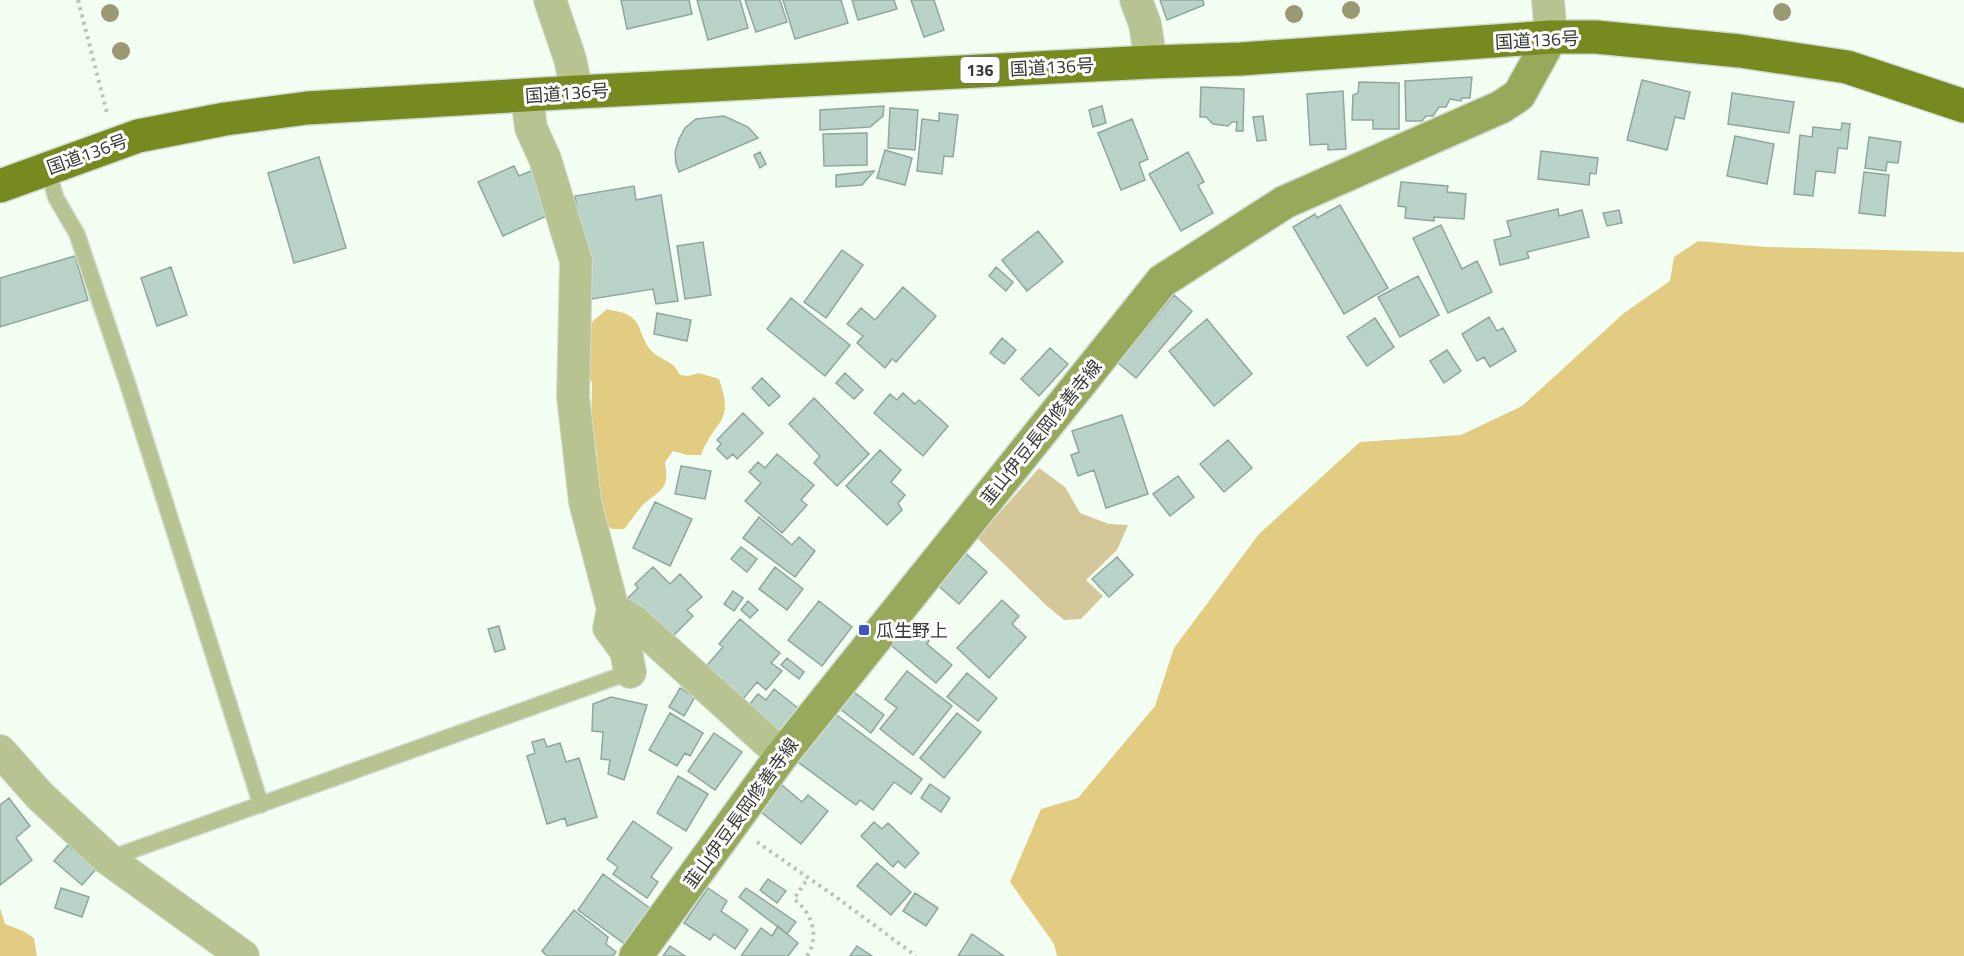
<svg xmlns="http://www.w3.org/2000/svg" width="1964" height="956" font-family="'Titillium Web','Noto Sans JP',sans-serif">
<rect width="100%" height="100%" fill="#f4fff4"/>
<path fill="#d4c79a" d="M1039 468 1065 487 1080 513 1109 524 1128 525 1117 550 1086 580 1103 596 1081 619 1064 620 1047 606 977 538Z"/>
<path fill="#e1cc82" d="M1698 241 1766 247 1964 252V956H1057L1054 944 1010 882 1041 809 1078 798 1155 706 1174 648 1259 534 1360 442 1461 435 1522 406 1624 313 1670 281 1674 257Z
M607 309C614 311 624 312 630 316 641 323 641 338 649 348 659 361 673 359 680 375L688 376 699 373 719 379C735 425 715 418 701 455H687L673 451 665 462C669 487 664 488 646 502 638 509 631 521 624 529H611L602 519 601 500 597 479V453L591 431 592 383 583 366 581 339 592 322Z
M0 908 5 924 23 931 34 938 37 956H0Z"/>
<path fill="#b9d3c9" stroke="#8ea79d" stroke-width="1.5" d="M621 0H689L692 14 627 29Z
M697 0H740L748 28 708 40Z
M745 0H780L787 22 756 32Z
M783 0H841L848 23 795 39Z
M852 0H894L897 9 858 20Z
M911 0H934L944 30 924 37Z
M1160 0H1203L1204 5 1167 20Z
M1472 77 1470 98H1462L1461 101 1450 99 1446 107H1439L1433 116H1426L1422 121H1406L1405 81Z
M1642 80 1690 92 1684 119 1675 117 1667 150 1627 140Z
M1359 82 1399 83V129H1373V120H1352L1353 95 1358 93Z
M1201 87 1244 89 1243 131H1236L1237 122H1232L1228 126 1213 124 1206 117H1200Z
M1343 91 1346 149 1328 150V144L1310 145 1307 94Z
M1732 93 1794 102 1789 133 1728 124Z
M884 106 883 116 870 127 820 130V110Z
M1102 106 1106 123 1093 127 1089 110Z
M890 108 918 110 915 150 888 148Z
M939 113 958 115 953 157 944 156 942 174 917 171 922 119 939 121Z
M724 116 748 127 758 138 679 172 676 164 675 152 679 139 685 128 696 119Z
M1263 116 1266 140 1257 141 1253 117Z
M1132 119 1148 159 1139 163 1145 180 1121 190 1098 133Z
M1842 123 1850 124 1847 149 1838 148 1835 173 1816 171 1813 196 1794 194 1800 135 1812 137 1813 127 1841 130Z
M867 133V165L824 166 823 134Z
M1735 136 1774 144 1767 184 1727 176Z
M1869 137 1901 142 1898 163 1887 162 1886 171 1865 168Z
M885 150 912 158 905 185 877 178Z
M1541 151 1598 158 1596 174 1590 173 1589 185 1538 179Z
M760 152 766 164 760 168 754 155Z
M1188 152 1204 182 1198 185 1213 213 1181 231 1149 174Z
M319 157 346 248 294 263 268 173Z
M514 166 519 176 536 169 555 212 503 236 478 182Z
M874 171 862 185 836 187V175Z
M1864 172 1889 175 1885 216 1859 213Z
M1401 182 1448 186 1447 192 1466 194 1464 219 1434 217V221L1405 218 1406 207 1398 206Z
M634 186 636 200 661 195 678 301 656 304 653 289 592 299 575 196Z
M1340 205 1388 288 1344 314 1293 227 1315 214 1317 218Z
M1558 209 1559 216 1582 210 1589 237 1527 252 1529 258 1500 265 1494 240 1511 236 1507 221Z
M1619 210 1622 223 1607 226 1603 213Z
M1441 225 1462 269 1477 261 1492 292 1448 313 1413 238Z
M1038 231 1063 262 1027 291 1002 260Z
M703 242 711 295 685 299 677 246Z
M842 250 863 265 826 318 804 302Z
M75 256 88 300 0 327V278Z
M171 267 187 315 157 326 141 278Z
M996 267 1013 282 1006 291 989 276Z
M1418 276 1439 315 1400 337 1378 297Z
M903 287 936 316 896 362 892 359 885 368 857 343 863 336 847 324 861 308 875 320Z
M1174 295 1192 311 1136 378 1118 363Z
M791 298 850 345 825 376 767 329Z
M657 313 691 320 687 341 654 334Z
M1489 317 1497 331 1503 328 1516 351 1490 367 1484 357 1477 361 1462 334Z
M1375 318 1394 347 1367 366 1347 337Z
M1207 319 1252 374 1214 406 1169 351Z
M1002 338 1016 350 1004 364 990 353Z
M1050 348 1068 364 1039 396 1021 379Z
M1447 350 1461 371 1444 383 1430 361Z
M845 373 863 390 854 399 836 383Z
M762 378 780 396 769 406 752 388Z
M903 393 915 404 919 400 948 426 923 456 874 413 890 394 897 400Z
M814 398 869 454 837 486 814 463 820 456 789 424Z
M743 413 763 433 737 459 733 454 727 459 717 449 721 444 717 440Z
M1122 415 1148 494 1106 508 1094 470 1078 476 1071 455 1079 452 1072 431Z
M1228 440 1252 468 1224 492 1200 464Z
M880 450 901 470 891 482 905 495 898 503 902 510 887 525 846 486Z
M777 454 814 485 801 500 807 505 782 533 745 501 761 483 749 472 758 462 765 468Z
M681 466 711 471 705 499 675 494Z
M1178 476 1194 497 1170 516 1153 494Z
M655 502 692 519 670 566 633 548Z
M759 517 792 545 799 537 815 551 795 577 743 538Z
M741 547 757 559 747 572 731 559Z
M963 551 987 572 959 604 935 583Z
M1117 557 1133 575 1109 597 1092 579Z
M653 567 670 584 680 574 702 597 687 610 693 616 669 640 628 598 638 588 635 584Z
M775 567 803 589 787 610 759 589Z
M733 591 743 598 734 611 724 604Z
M1002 600 1019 616 1012 624 1026 637 989 678 957 648Z
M748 601 758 610 750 618 741 610Z
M819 601 852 627 822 666 788 640Z
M905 618 930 639 927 644 952 665 936 683 886 641Z
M740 619 780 653 771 663 782 671 766 690 757 682 739 704 701 672 723 647 719 644Z
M499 626 505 649 495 652 488 629Z
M787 658 804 672 799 679 781 665Z
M907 671 952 706 913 755 880 729 897 708 885 699Z
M967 673 997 698 978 721 947 697Z
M680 688 695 697 684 716 669 707Z
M774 689 798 708 776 736 744 711 758 694 766 700Z
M854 692 884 715 871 733 840 709Z
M611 697 647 705 624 780 608 774 610 760 601 759 603 732 592 731 593 704Z
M670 713 703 733 690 756 685 753 677 766 649 750Z
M834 713 922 779 911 794 894 782 873 810 860 800 856 805 798 762Z
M957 713 981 732 944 778 920 758Z
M714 733 742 752 715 790 688 771Z
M544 739 547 747 560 743 566 762 579 758 597 817 567 826 565 818 547 824 527 756 535 753 532 742Z
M678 776 708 794 686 831 657 813Z
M930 784 950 798 941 812 921 798Z
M782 785 802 802 808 795 828 811 801 844 761 812Z
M9 798 30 826 16 838 32 860 0 885V805Z
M633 821 672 848 651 877 658 882 647 898 613 874 618 867 607 859Z
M874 822 882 829 888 823 919 853 905 868 898 861 893 867 861 836Z
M68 845 96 869 82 885 54 861Z
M877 863 911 892 891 915 857 886Z
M603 874 651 909 626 945 578 910Z
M768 879 786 891 777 903 760 890Z
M61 888 89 897 82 917 55 908Z
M708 888 727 901 721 911 748 930 735 949 714 934 710 940 684 923Z
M746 888 796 922 787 934 739 897Z
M915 893 938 908 926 926 903 911Z
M574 910 608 937 606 944 616 952 613 956H547L542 951Z
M778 926 798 943 788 956H741L761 928 772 936Z
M972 934 1004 956H958Z
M670 946 685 956H663Z
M857 946 872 956H850Z"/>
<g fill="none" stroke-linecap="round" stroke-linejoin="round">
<g stroke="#d1dcd1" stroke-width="18">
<path id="service" d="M47 168 56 198 77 234 128 385 261 805
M108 859 630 672"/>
</g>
<g stroke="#d1dcd1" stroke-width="34">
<path id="minor" d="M550 0 570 59 577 92
M1136 0 1145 24 1151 62
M1548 0 1551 37
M527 96 531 128 545 159 576 261 573 397 585 502 613 609 609 628 626 651 630 672
M613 609 634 621 782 755
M0 751 40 796 108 859 243 956"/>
</g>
<g stroke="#d1dcd1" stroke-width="36">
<path id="secondary" d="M636 956 782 755 1162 281 1285 202 1501 107 1519 95 1551 37"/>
</g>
<g stroke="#d1dcd1" stroke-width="36">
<path id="trunk" d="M0 186 138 136 225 119 307 108 577 92 1151 62 1241 59 1551 37H1596L1740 51 1847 67 1964 106"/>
</g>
<path stroke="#bac4ba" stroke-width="4" stroke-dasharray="3 4.5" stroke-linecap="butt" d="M78 0 107 113
M757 842 836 897 916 956
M807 956C820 936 812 913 794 899L808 878"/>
<use href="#service" stroke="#b7c491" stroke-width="15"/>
<use href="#minor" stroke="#b7c491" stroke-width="32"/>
<use href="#secondary" stroke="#97a95a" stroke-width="33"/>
<use href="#trunk" stroke="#778a20" stroke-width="33"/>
</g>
<g fill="#9b9973">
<circle cx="1351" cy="10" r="9"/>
<circle cx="1782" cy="12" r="9"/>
<circle cx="110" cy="13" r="9"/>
<circle cx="1294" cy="14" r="9"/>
<circle cx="121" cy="51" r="9"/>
</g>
<rect fill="#3e54c7" stroke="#fff" stroke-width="2" x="858" y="624" width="12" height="12" rx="3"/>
<g text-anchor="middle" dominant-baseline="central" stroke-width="6" stroke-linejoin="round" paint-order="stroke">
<rect fill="#fff" stroke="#717671" stroke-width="1.5" x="960.5" y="57" width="39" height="26" rx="4.5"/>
<g font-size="16" font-weight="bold" fill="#343b34">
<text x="980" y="70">136</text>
</g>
<g font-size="18" fill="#343b34" stroke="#fff">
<text transform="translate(1537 40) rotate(-3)">国道136号</text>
<text transform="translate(1052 67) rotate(-3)">国道136号</text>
<text transform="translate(567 93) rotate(-4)">国道136号</text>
<text transform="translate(87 154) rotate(-20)">国道136号</text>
<text transform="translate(1041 432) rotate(-51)">韮山伊豆長岡修善寺線</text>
<text transform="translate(741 813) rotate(-54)">韮山伊豆長岡修善寺線</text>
</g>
<g font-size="18" fill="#343b34" stroke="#fff" text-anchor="start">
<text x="876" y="630">瓜生野上</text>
</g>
</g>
</svg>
